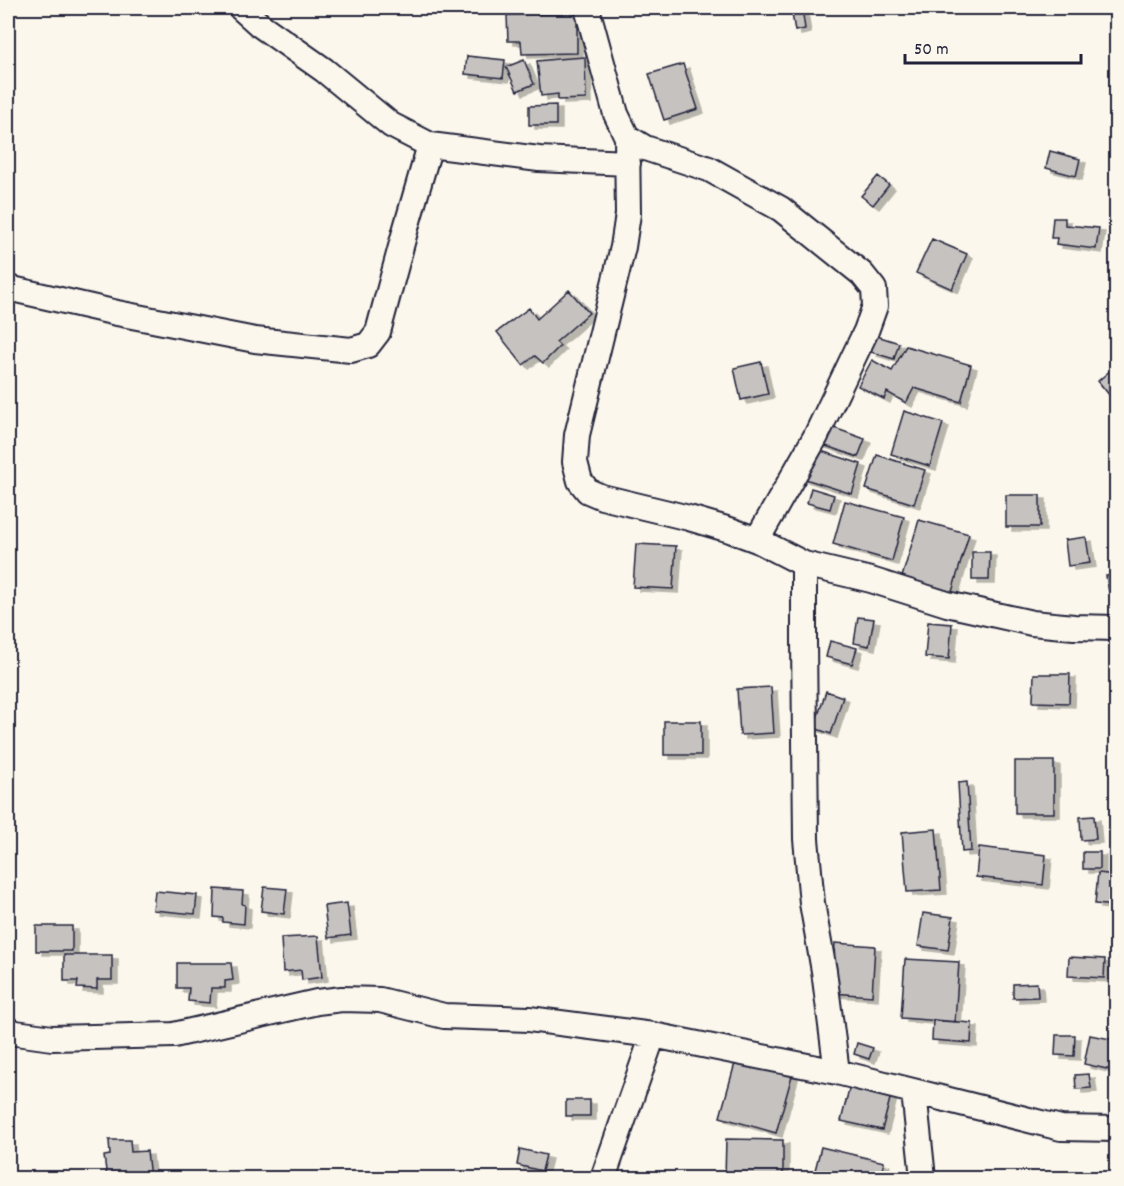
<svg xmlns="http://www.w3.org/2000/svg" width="1124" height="1186" font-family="Dekko,sans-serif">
<defs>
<filter id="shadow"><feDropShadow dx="6" dy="4" stdDeviation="0" flood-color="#0004"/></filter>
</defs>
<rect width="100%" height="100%" fill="#fbf7ec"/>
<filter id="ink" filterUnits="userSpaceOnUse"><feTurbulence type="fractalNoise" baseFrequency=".0167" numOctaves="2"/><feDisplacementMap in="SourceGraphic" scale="12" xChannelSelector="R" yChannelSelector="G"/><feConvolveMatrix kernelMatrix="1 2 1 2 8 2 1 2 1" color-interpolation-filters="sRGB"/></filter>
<g filter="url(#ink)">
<path fill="#c6c2c0" stroke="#22223b" stroke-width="1.5" filter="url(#shadow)" d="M791 8H802L805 29 795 31Z
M577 13V53L522 54 521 41H508L507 15Z
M467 56 505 60 503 78 465 74Z
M585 57 586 99 558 100V94L541 96 537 61 557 59Z
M524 60 534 84 517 91 506 67Z
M683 64 698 109 664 120 649 74Z
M556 105V125H529V106Z
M1050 151 1080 159 1076 176 1046 168Z
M878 176 889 185 873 205 861 196Z
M1053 218H1065V225L1099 228 1096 249 1056 244 1057 238H1051Z
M932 239 967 254 952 289 916 273Z
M569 290 589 313 556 342 560 346 543 363 535 356 523 365 497 332 529 308 537 319Z
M877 336 899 343 894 359 871 352 872 349 866 347Z
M906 346 971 365 961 402 914 388 906 403 887 392 884 399 858 386 872 360 892 371Z
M761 362 768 394 741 400 734 368Z
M1112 369 1116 374V400L1115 402 1098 381Z
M904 411 943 423 930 466 891 454Z
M823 424 865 439 858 457 817 443Z
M812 448 861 464 852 494 802 478Z
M877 455 925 470 914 504 866 489Z
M811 488 834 495 830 509 807 503Z
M1006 495H1040V527H1006Z
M845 501 904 517 892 561 833 544Z
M919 520 969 534 952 592 902 577Z
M1086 537 1090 563 1068 566 1065 540Z
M636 544 676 546 673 589 633 587Z
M972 552H990L989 580H972Z
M1116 575V591L1109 592 1106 576Z
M858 617 874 619 869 646 854 643Z
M928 622 952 624 949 659 925 657Z
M830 641 857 648 852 664 826 657Z
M1034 674H1070L1069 703 1033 702Z
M771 687 774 733 740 735 737 689Z
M826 691 843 697 831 734 814 728Z
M664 721H701V755H664Z
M1015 761H1054V813H1015Z
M967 782 971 851 962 852 958 783Z
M1094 816 1096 839 1081 840 1080 817Z
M936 829 941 890 907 892 902 832Z
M979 847 1046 855 1043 885 976 877Z
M1083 852H1100V869H1083Z
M1098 873 1116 875V906L1095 904Z
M264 887 287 889 284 914 261 911Z
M215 889 243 891 242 904 245 905 244 924 223 922V918L214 917Z
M155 891 197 895 195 914 153 910Z
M347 903 351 935 328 938 324 906Z
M923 913 953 917 948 950 918 946Z
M36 926H72V951H36Z
M318 936 322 977 302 980 301 970 283 972 281 938Z
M835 943 875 946 872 996 832 993Z
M64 955H112V980H97V989L77 988 78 981H64Z
M1069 957 1105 959 1104 978 1068 976Z
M905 959 959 962 955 1022 901 1018Z
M177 963H231L233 980 225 981V988H211L210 1003 188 1001 189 988H177Z
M1037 983 1038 997 1013 998V984Z
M933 1020 972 1023 971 1043 932 1040Z
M1056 1035H1075L1074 1056 1055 1055Z
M1090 1035 1116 1040V1071L1084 1064Z
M857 1043 873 1048 869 1059 854 1054Z
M737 1056 793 1072 776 1133 720 1117Z
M1089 1074 1091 1088 1076 1089 1075 1075Z
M851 1081 892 1091 882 1130 841 1121Z
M566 1100H590V1116H566Z
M726 1139 783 1140V1178H725Z
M109 1140H130L131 1152 147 1151 150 1178H107L104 1156 110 1155Z
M821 1147 884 1162 880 1178H813Z
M520 1149 546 1155 542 1171 517 1165Z"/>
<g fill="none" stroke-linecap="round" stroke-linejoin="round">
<g stroke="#22223b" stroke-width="28">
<path id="street" d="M241 8 260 25 324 70 391 125 430 145 539 159 628 163
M587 8 616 114 627 137 645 148 709 169 781 209 862 274 874 289 875 306 866 331 816 436 757 540
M627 137 628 214 623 247 577 435 575 462 580 481 588 491 602 497 689 518 730 530 757 540 804 564 871 580 947 604 1032 623 1074 627 1116 628
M8 288 117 313 255 340 351 350 368 345 378 332 406 228 430 145
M804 564V640L806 839 812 903 824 971 837 1072
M8 1030 16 1033 52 1038 174 1035 317 1002 342 999 380 1000 444 1016 529 1019 653 1035 837 1072 1061 1128 1116 1129
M914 1092 923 1178
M603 1178 653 1035"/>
</g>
<use href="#street" stroke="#fbf7ec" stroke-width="24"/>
</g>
</g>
<rect width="1124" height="1186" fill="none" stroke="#fbf7ec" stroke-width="30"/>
<rect x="15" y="15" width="1094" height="1156" fill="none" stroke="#22223b" stroke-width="2" filter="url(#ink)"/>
<path d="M905 54v9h176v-9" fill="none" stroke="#22223b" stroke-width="3"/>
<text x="914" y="54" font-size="18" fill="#22223b" stroke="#fbf7ec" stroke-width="4.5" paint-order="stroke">50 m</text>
</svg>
